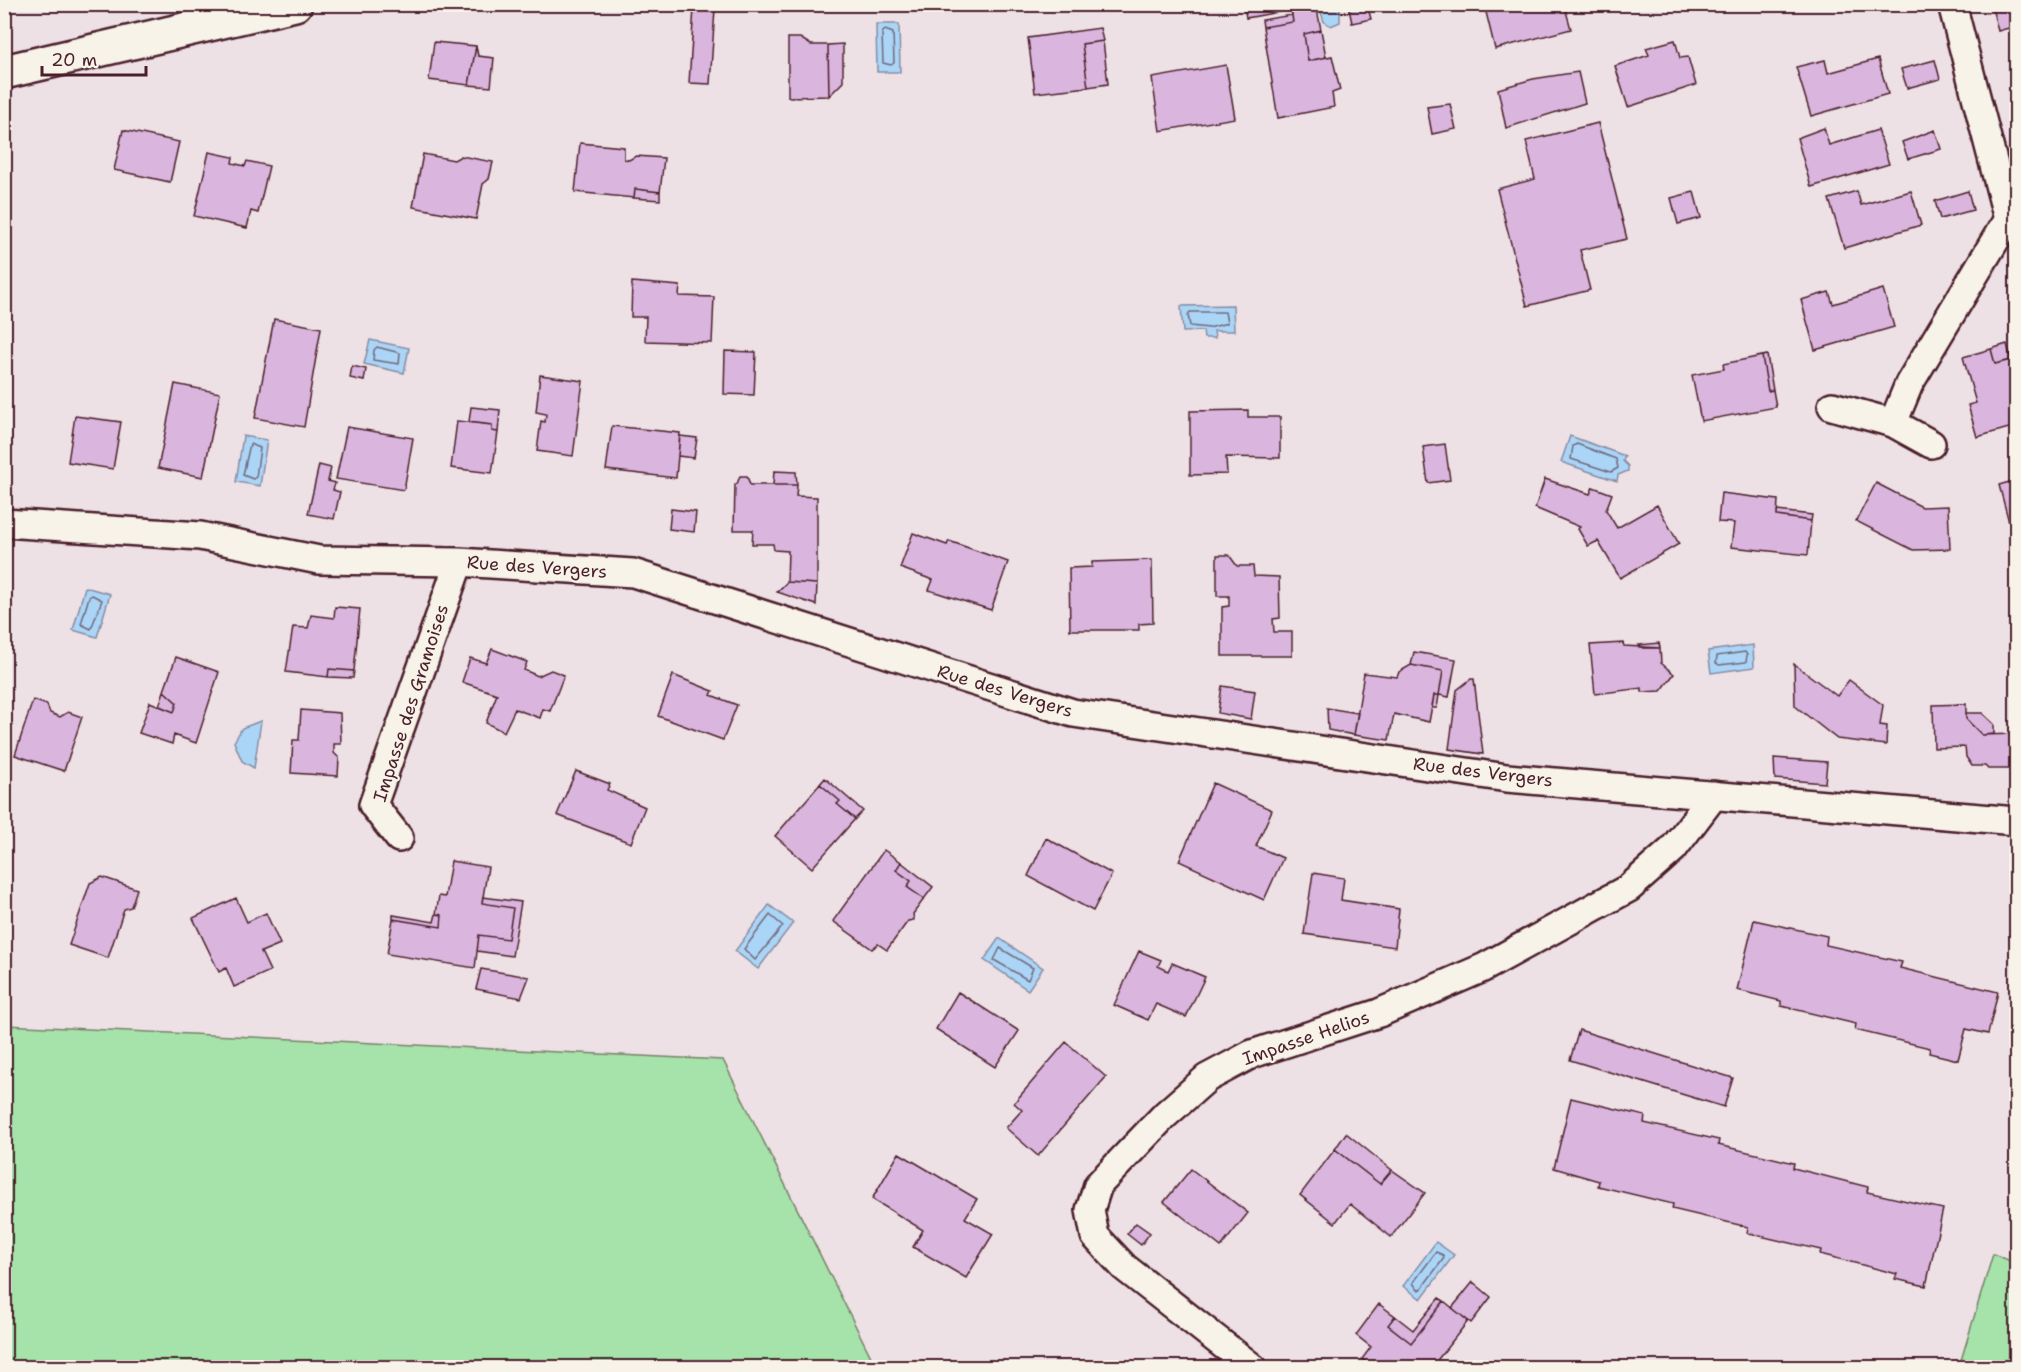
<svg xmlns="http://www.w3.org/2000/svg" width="2021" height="1372" font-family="'Shantell Sans',sans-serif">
<rect width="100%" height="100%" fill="#eee1e5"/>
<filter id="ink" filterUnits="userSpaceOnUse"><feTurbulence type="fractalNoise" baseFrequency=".0167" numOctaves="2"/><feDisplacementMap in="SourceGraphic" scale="12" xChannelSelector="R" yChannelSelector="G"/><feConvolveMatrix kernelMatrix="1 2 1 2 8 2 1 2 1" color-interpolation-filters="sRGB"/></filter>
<g filter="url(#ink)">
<path fill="#a5e3aa" stroke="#78816a" stroke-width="1.5" d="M5 1025 723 1060 876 1367H5Z
M1993 1254 2016 1263V1367H1959Z"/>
<path fill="#abd5f6" stroke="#848ca5" stroke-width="1.5" d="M1319 5H1340V22L1331 26 1324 22Z
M876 24H899L900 72H877Z
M1233 305 1234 331H1214L1215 338H1204L1203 331 1183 332 1181 306Z
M370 340 409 348 404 373 364 364Z
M243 436 267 440 260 486 236 482Z
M1570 436 1625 456 1623 461 1628 466V471L1618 475 1617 481 1561 462Z
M85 587 110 594 97 637 73 630Z
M1753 645 1754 667 1711 673 1708 651Z
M261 721 254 768 242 761 234 742 242 728Z
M769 905 793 923 758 969 735 951Z
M999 938 1043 968 1028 990 984 960Z
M1436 1242 1454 1255 1421 1299 1403 1286Z"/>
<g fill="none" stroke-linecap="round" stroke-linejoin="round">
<path stroke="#71687c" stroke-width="1.5" d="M885 30 893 33 894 63 891 65 883 63 882 33Z
M1190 312H1225L1227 323 1209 328 1190 326 1188 315Z
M377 347 400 353 399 364 373 360 374 350Z
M250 444 260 448 256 477 253 479 243 475Z
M1577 444 1616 459 1618 468 1611 472 1571 459 1573 446Z
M92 595 102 600 91 629 81 624 89 597Z
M1745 652 1747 655 1746 662 1719 665 1716 663 1717 656Z
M770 915 783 926 755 960 744 949Z
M1000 948 1033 968 1028 980 994 960Z
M1436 1252 1443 1255 1444 1258 1421 1289 1418 1290 1413 1283Z"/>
</g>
<path fill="#dab6df" stroke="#4a1f2b" stroke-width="1.5" d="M1244 4H1283L1284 11 1246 18Z
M1290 4H1316L1321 30 1304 34 1308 61 1332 56 1340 90 1332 93 1334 107 1278 118 1263 27 1293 22Z
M1348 4H1367L1371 19 1352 23Z
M1484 4H1564L1571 29 1495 49Z
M1991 4H2016V26L1998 31Z
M694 8 715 9 710 84 689 83Z
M1292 15 1293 22 1263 27 1262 20Z
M1100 28 1103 41 1082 44 1088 87 1035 93 1028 38Z
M1321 30 1326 57 1308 61 1304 34Z
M788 38H800L811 45H828L829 96 788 97Z
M1675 40 1680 58 1688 57 1696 85 1628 107 1615 66 1649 55 1646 48Z
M1103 41 1108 84 1088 87 1082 44Z
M434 42 476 46 469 85 429 80Z
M843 44V82L829 96 828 45Z
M476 46 478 56 494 58 491 87 469 85Z
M1878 59 1888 94 1811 116 1796 67 1825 60 1828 73Z
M1935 60 1940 79 1907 88 1901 69Z
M1226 65 1235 118 1160 131 1152 78Z
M1578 72 1585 103 1506 128 1498 89 1533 79Z
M1450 104 1456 129 1432 134 1427 107Z
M1598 123 1627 239 1580 250 1590 290 1527 306 1497 189 1535 179 1526 141Z
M1824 128 1829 145 1878 130 1889 164 1811 187 1797 138Z
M123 130 179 142 170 182 114 170Z
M1935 130 1941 149 1908 159 1902 142Z
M580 143 624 147V159L629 160 636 156 664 158 660 192 635 189 634 198 575 192Z
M209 152 233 157 232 163 245 166 247 161 269 166 258 213 251 211 247 228 194 216Z
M423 154 454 160 461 156 493 162 489 179 483 184 476 219 413 207Z
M635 189 660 192V200L634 198Z
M1857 191 1861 205 1911 191 1921 225 1844 248 1829 199Z
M1968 191 1973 210 1940 219 1935 201Z
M1694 192 1701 218 1678 224 1671 198Z
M632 282 680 286 679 296 714 297 712 343 645 341 646 317H631Z
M1883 289 1894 327 1815 350 1801 300 1829 292 1833 304Z
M274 319 321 328 304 427 255 418Z
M2007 344 2011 360 1995 364 1991 349Z
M1991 349 1995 364 2011 360 2016 381V426L1977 437 1968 405 1976 403 1963 357Z
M725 351 756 352 754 395 724 394Z
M1767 355 1773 390 1768 391 1762 356Z
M1762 356 1768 391 1773 390 1776 407 1701 421 1692 375 1724 369 1723 364Z
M352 366 366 369 364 381 350 378Z
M540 375 583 381 573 456 537 451 541 421 545 422 546 414 536 412Z
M175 384 220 393 203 477 158 468Z
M471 407 500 410 498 432 492 431V425L469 422Z
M1248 410V417H1280V458L1226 457 1227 474 1190 475V411Z
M75 416 121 422 113 469 68 462Z
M457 421 492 425V431L498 432 492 473 451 468Z
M612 426 680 433 676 478 606 470Z
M347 427 413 438 404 490 336 479Z
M680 436 697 438 694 458 678 456Z
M1445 444 1450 480 1428 483 1423 447Z
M319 465 331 468 328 481 335 483 333 490 340 492 334 519 308 514Z
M774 471 796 472 797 485H773Z
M740 476H747L750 485H797L796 496 817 497V584L787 582 788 551 774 550 773 544H752L753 530H734L735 484H737Z
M1545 479 1590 494 1593 487 1612 494 1606 510 1617 528 1657 505 1679 544 1620 578 1598 541 1588 546 1578 529 1580 527 1535 508Z
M2016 480V536L2013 537 1999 485Z
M1876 483 1922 507 1948 506 1950 549 1913 550 1856 521Z
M1721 493 1778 500 1777 516 1811 521 1808 555 1731 547 1734 523 1718 522Z
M671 509 696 512 694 532 669 529Z
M1777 511 1812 515 1811 521 1777 516Z
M913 533 947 545 949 541 1008 562 991 610 929 590 933 580 900 568Z
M1217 555H1229L1237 566H1253L1254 576 1279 577 1280 618 1273 619 1274 632H1292V656H1222V607L1229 606V596H1217Z
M1152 560 1153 623 1139 624V630H1070L1069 568 1092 567V562Z
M787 582 817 584 816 605 777 592Z
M335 607 360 609 354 671 329 669 328 677 286 672 293 627 308 628 311 615 334 618Z
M1623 643 1624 646 1660 648 1661 663 1674 674 1661 691 1642 692V688L1595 694 1590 645Z
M1659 643 1660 648H1643L1639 645Z
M492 649 527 662 524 670 538 676 551 670 564 675 550 711 543 709 540 718 515 709 504 732 486 723 497 694 462 682 470 658 486 663Z
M1414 652 1456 659 1449 697 1439 695 1443 671 1411 665Z
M176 657 219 672 196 743 174 735 172 744 139 733 150 702 174 712 177 703 164 691Z
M1794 664 1837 696 1849 680 1883 705 1880 725 1887 726 1886 745 1837 739 1795 706Z
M1411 665 1443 671 1439 695H1434L1429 722 1394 714 1389 740 1354 735 1364 673 1397 677 1399 672Z
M329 669 354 671 353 678 328 677Z
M673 675 713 691 711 695 737 705 723 740 658 716Z
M1471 679H1474L1483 754 1449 749 1457 690Z
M1222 686 1255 691 1251 719 1218 713Z
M164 691 177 703 174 712 159 706Z
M1434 695H1439L1437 708H1432Z
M33 700 47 705 50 713 60 717 68 712 82 717 64 771 15 755Z
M1966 704V719L1982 735 2016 734V769H1988L1985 766H1972L1966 757 1965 747 1934 748 1933 705Z
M1327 708 1358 713 1354 735 1328 730Z
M301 710 340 713 341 744H334V753L339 758 338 776 291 773 293 740H299Z
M1966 713H1982L1994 724V734L1982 735 1966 719Z
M1774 758 1827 762 1825 783 1775 779Z
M576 771 610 784 607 790 645 807 631 843 557 815Z
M825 778 863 811 855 819 837 804 840 801 820 784Z
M1213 783 1272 810 1256 846 1283 858 1264 900 1179 861Z
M820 784 840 801 837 804 855 819 812 868 775 836Z
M1046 838 1112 874 1093 911 1028 876Z
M884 850 901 862 896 870 911 881 907 887 924 899 913 914 914 920 908 921 887 950 878 944 872 949 833 921Z
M451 861 488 867 482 903 513 908 508 939 479 935 475 968 387 954 393 919 441 927 442 915 436 914 439 896 445 897Z
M901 862 933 887 924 899 907 887 911 881 896 870Z
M1313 873 1344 878 1341 900 1399 909 1395 947 1304 934Z
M102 877 137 889 131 907 124 909 108 958 69 945 90 883Z
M483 897 521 902 512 956 477 951 479 935 508 939 513 908 482 903Z
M236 898 247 922 266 913 280 944 261 952 270 971 234 987 226 968 219 972 193 918Z
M436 914 442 915 441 927 393 919V915L434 922Z
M1754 920 1827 936 1826 945 1902 962 1900 968 1998 992 1988 1034 1966 1029 1958 1060 1929 1053 1930 1048 1855 1030 1856 1024 1781 1006V1001L1737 990Z
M1139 951 1161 960 1158 966 1168 971 1172 963 1205 977 1186 1017 1156 1004 1148 1020 1114 1005Z
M481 969 529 977 521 998 476 989Z
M958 992 1019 1031 995 1067 936 1029Z
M1579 1030 1733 1078 1724 1107 1570 1060Z
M1066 1042 1106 1077 1038 1156 1006 1128 1022 1110 1014 1103Z
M1571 1098 1645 1116 1644 1123 1719 1140 1718 1145 1794 1163 1793 1168 1868 1187 1867 1192 1943 1209 1926 1286 1895 1279 1897 1274 1820 1254 1821 1250 1747 1233 1748 1227 1672 1209 1673 1204 1598 1186 1599 1181 1554 1168Z
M1346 1133 1392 1170 1380 1184 1335 1149Z
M1335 1149 1380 1184 1392 1170 1425 1193 1391 1237 1350 1204 1335 1223 1300 1195Z
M899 1153 977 1199 965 1218 993 1234 966 1278 913 1247 923 1230 872 1199Z
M1191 1169 1248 1213 1221 1247 1164 1202Z
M1136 1223 1150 1233 1141 1245 1127 1234Z
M1473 1282 1491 1297 1471 1323 1452 1308Z
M1439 1298 1444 1301 1411 1343 1388 1325 1395 1316 1413 1330Z
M1444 1301 1468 1321 1431 1368H1373L1362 1359 1371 1347 1356 1335 1379 1304 1395 1316 1388 1325 1411 1343Z"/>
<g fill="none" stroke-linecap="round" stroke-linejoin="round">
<g stroke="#4a1f2b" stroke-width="32">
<path id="minor" d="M1832 406 1893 423
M1931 444 1893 423 1909 384 2008 219 1952 4
M4 523 200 536 319 560 459 562 633 573 1073 713 1507 778 2016 821
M399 838 373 805 459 562
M1253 1368 1124 1267 1095 1236 1090 1210 1098 1185 1165 1115 1207 1078 1252 1054 1379 1013 1483 968 1629 888 1673 849 1714 795"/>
</g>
<g stroke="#4a1f2b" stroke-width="38">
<path id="tertiary" d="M4 72 295 4"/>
</g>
<use href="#minor" stroke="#f7f3e8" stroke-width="27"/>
<use href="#tertiary" stroke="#f7f3e8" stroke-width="33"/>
</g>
</g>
<g text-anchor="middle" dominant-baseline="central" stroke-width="4.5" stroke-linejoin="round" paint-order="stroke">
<g font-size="18" fill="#4a1f2b" stroke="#f7f3e8">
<text transform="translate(537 567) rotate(4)">Rue des Vergers</text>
<text transform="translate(1005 691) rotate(17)">Rue des Vergers</text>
<text transform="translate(411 703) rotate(-72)">Impasse des Gramoises</text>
<text transform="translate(1483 772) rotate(7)">Rue des Vergers</text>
<text transform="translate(1306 1038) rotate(-19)">Impasse Helios</text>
</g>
</g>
<rect width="2021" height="1372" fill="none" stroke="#f7f3e8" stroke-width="24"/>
<rect x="12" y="12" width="1997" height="1348" fill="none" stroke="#4a1f2b" stroke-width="2" filter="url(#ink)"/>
<path d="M42 66v9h104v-9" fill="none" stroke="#4a1f2b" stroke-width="3"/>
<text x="51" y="66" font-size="18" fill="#4a1f2b" stroke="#f7f3e8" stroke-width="4.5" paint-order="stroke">20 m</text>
</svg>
